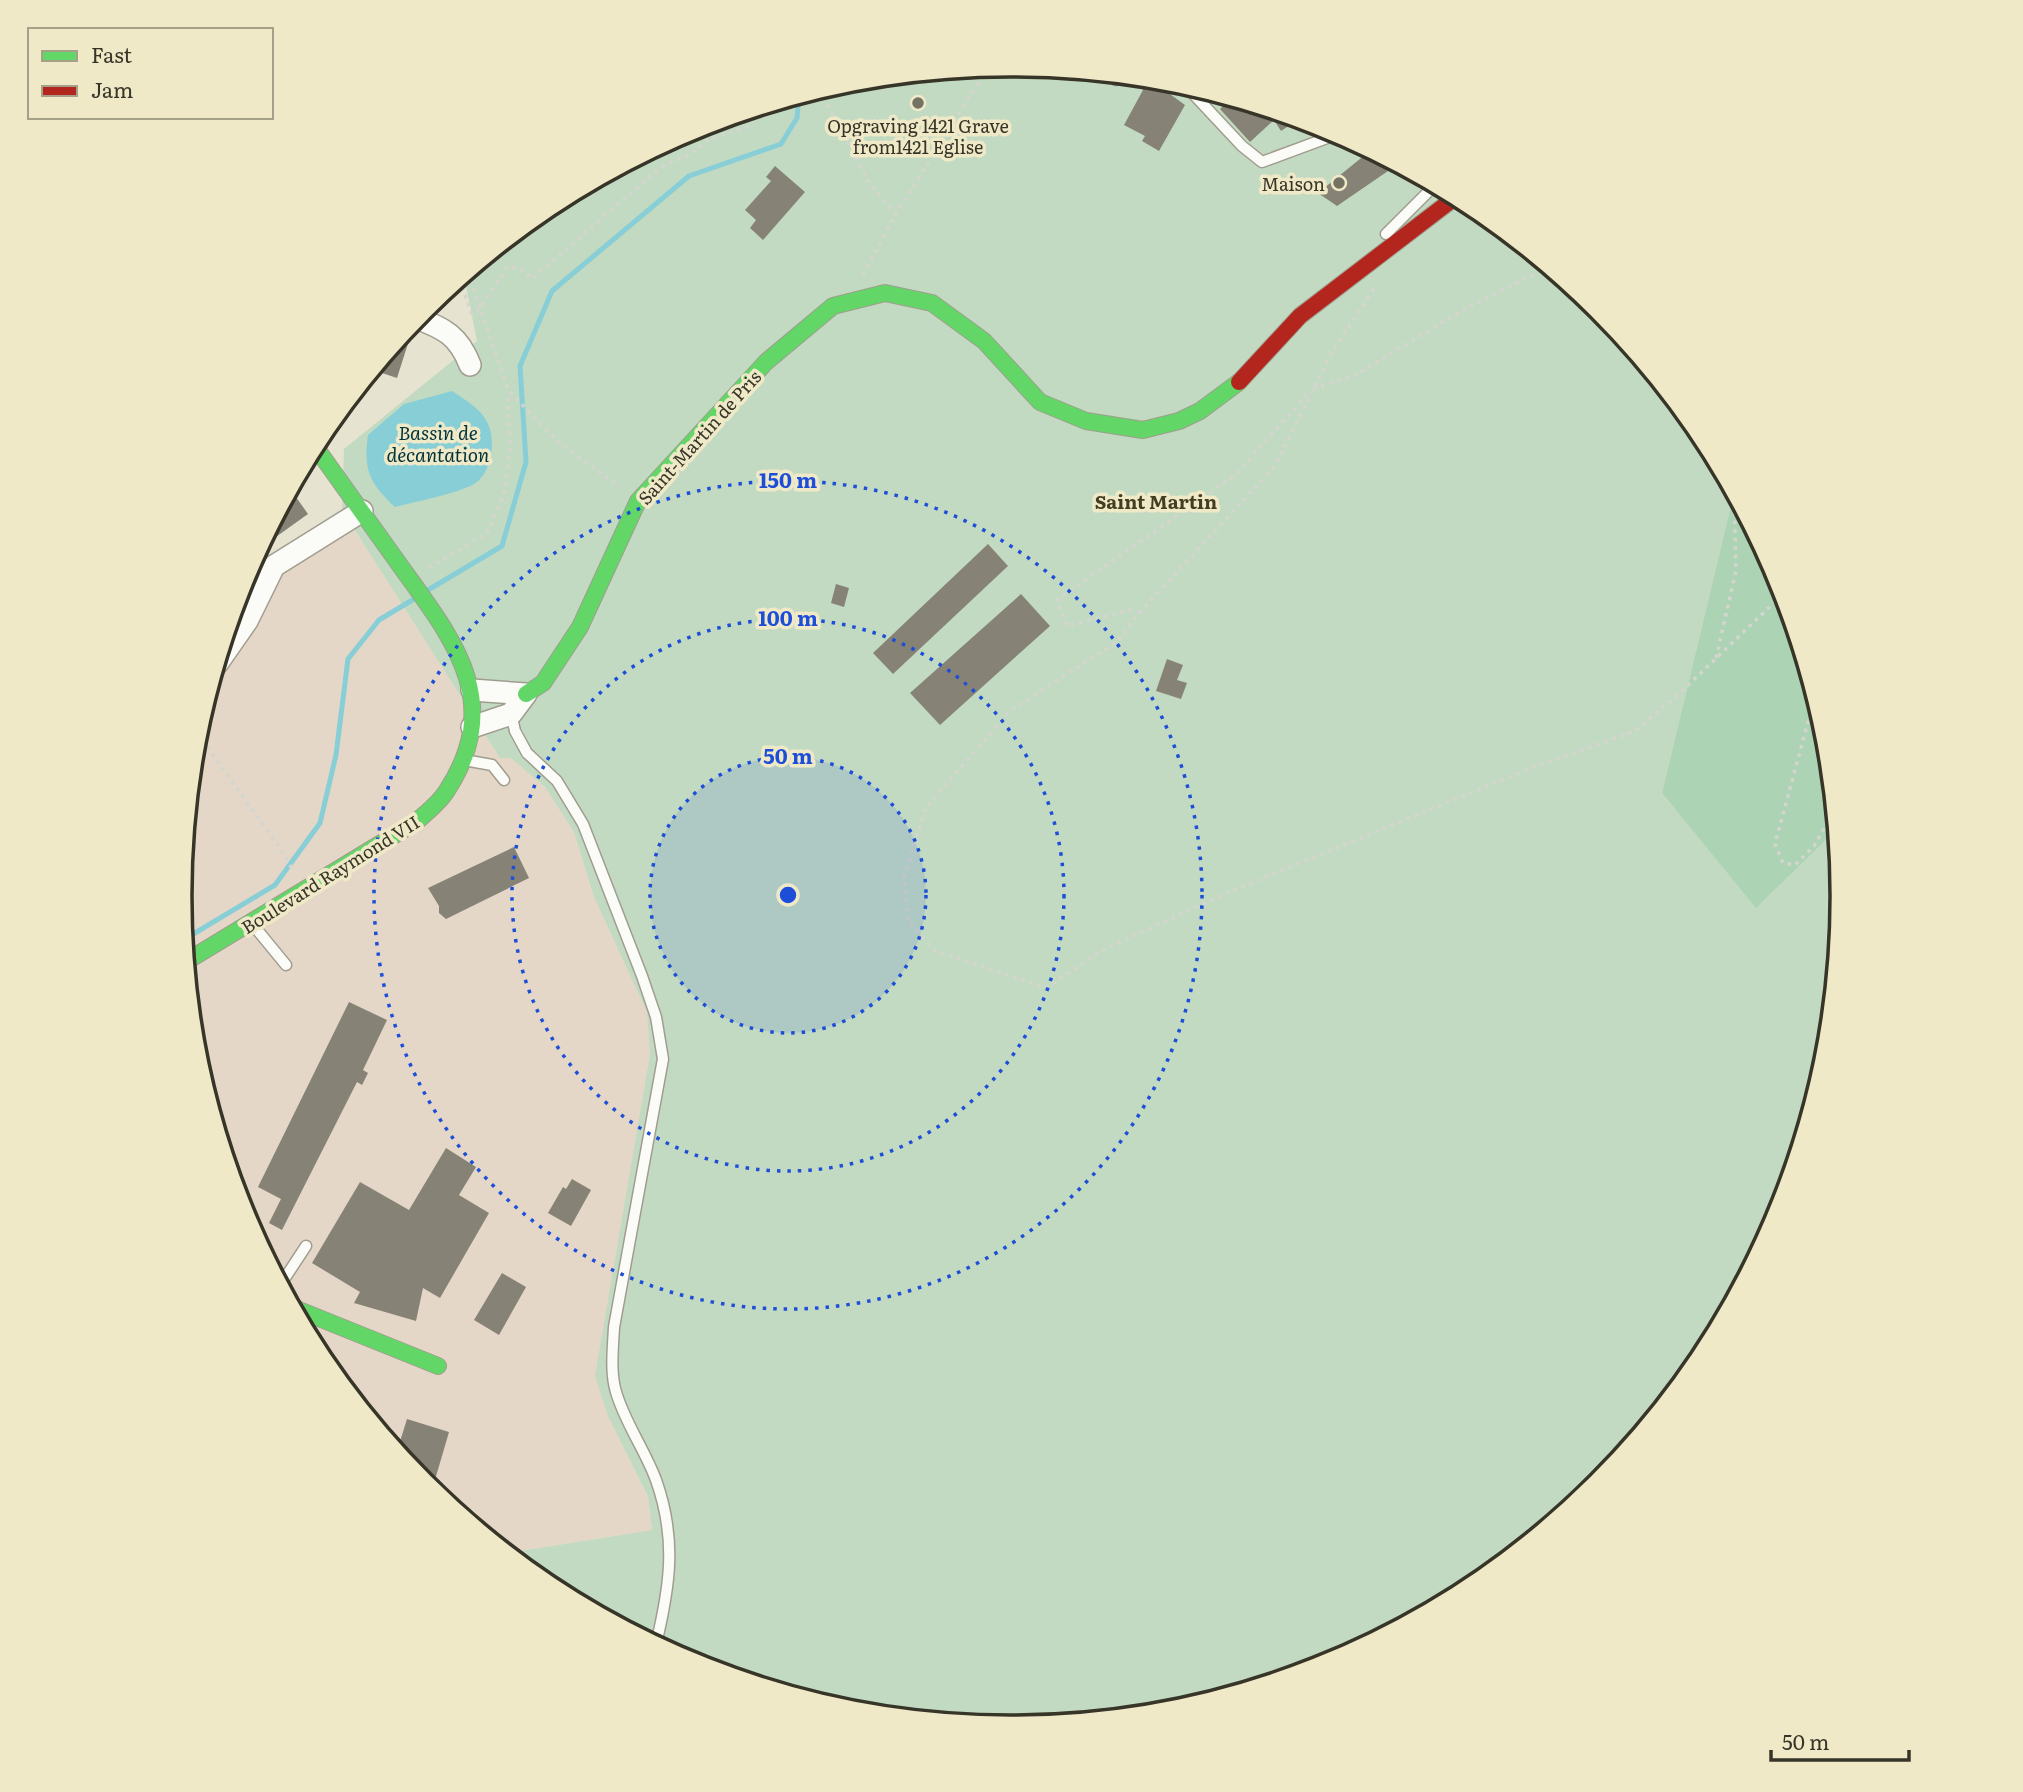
<svg xmlns="http://www.w3.org/2000/svg" width="2023" height="1792" font-family="Literata,serif">
<rect width="100%" height="100%" fill="#e6e3d1"/>
<path fill="#e4d7c7" d="M342 510 500 758 511 757 545 787 574 832 594 897 647 1012 650 1055 608 1416 648 1498 652 1530 508 1553 423 1483 320 1357 243 1214 196 1058 180 896 196 733 244 578 259 549 266 558Z"/>
<path fill="#c2dac2" d="M1012 65 1174 81 1330 128 1474 205 1600 309 1703 435 1734 493 1662 793 1756 907 1836 830 1843 896 1827 1059 1779 1214 1702 1358 1599 1484 1473 1587 1329 1664 1173 1711 1011 1727 849 1711 693 1664 549 1587 508 1553 652 1530 648 1497 608 1416 595 1376 650 1055 647 1012 594 897 574 832 545 787 511 758H500L342 510 344 449 477 341 464 276 550 205 694 128 850 81Z"/>
<path fill="#acd4b4" d="M1734 493 1780 578 1827 734 1836 830 1756 908 1662 793Z"/>
<path fill="#87ced6" d="M452 391C464 399 483 410 488 424 496 442 492 473 474 484 459 493 414 502 395 507 370 483 363 471 368 435L404 404Z"/>
<g fill="none" stroke-linecap="round" stroke-linejoin="round">
<path stroke="#87ced6" stroke-width="5" d="M428 590 502 546 526 462 520 366 552 291 689 176 781 144 797 118 799 96
M185 939 275 885 320 823 336 755 348 659 379 620 414 599"/>
</g>
<path fill="#868376" d="M1148 78 1185 105 1159 151 1142 141 1145 136 1124 125 1143 90 1140 87Z
M1231 98 1248 114 1256 106 1299 119 1281 131 1274 120 1250 142 1220 109Z
M1371 150 1388 171 1337 206 1318 193Z
M775 166 805 192 763 240 750 228 756 220 745 210 771 181 766 177Z
M408 328 412 331 397 378 373 370Z
M291 490 308 514 259 549Z
M988 544 1008 566 893 674 873 653Z
M836 584 849 588 844 607 831 603Z
M1021 594 1050 626 940 725 910 693Z
M1167 659 1183 665 1177 680 1187 683 1181 699 1156 691Z
M514 847 529 878 446 919 439 913V906L428 888Z
M349 1002 387 1020 363 1070 368 1073 362 1085 357 1082 282 1230 269 1223 281 1199 258 1187Z
M446 1148 476 1167 459 1195 489 1213 440 1298 423 1288 416 1321 354 1303 360 1292 312 1263 360 1182 409 1210Z
M572 1179 591 1190 571 1226 548 1213 563 1187 566 1189Z
M502 1273 526 1287 499 1335 474 1320Z
M407 1419 449 1432 432 1490 397 1451Z"/>
<g fill="none" stroke-linecap="round" stroke-linejoin="round">
<g stroke="#a09d8f" stroke-width="13">
<path id="lane" d="M1116 80 1121 76
M1184 84 1242 146 1262 162 1327 138 1337 132
M1386 234 1435 185
M511 713 515 731 527 753 557 781 583 824 642 976 656 1017 663 1059 614 1327C613 1348 610 1372 616 1392 625 1423 645 1450 656 1480 677 1539 670 1586 656 1644
M464 760 492 765 504 780
M254 926 286 965
M281 1284 306 1246"/>
</g>
<g stroke="#a09d8f" stroke-width="24">
<path id="street" d="M416 318C444 328 459 336 470 365
M217 664 247 621 274 566 362 511
M472 690 526 694 511 714 472 727"/>
</g>
<g stroke="#a09d8f" stroke-width="18">
<path id="fast" d="M526 694 543 683 580 627 638 501 766 362 833 306 885 293 932 303 984 341 1040 402 1086 421 1143 430 1179 421 1200 411 1239 382
M187 961 416 822C426 813 439 803 446 792 504 704 456 643 404 571 374 529 344 487 314 445
M294 1308 438 1366"/>
</g>
<g stroke="#a09d8f" stroke-width="18">
<path id="jam" d="M1239 382 1300 316 1457 196"/>
</g>
<path stroke="#d5d5cf" stroke-width="3.5" stroke-dasharray="3.5 5" stroke-linecap="butt" d="M819 90 870 184 896 214
M468 272 508 390 559 443 620 487
M863 275 896 214 988 67
M459 279 472 314 480 308 508 266 521 269 532 279 661 167 691 154 709 139 750 126 758 108
M1374 289 1333 350 1275 466 1140 612 1118 641 1010 711 926 807 904 877 908 921 934 950 1046 988 1101 951 1222 895 1536 766 1633 732 1679 694 1784 593
M1313 389 1354 376 1461 311 1549 267
M429 568 487 533 504 494 510 449 508 392
M1140 612 1129 610 1067 626 1057 600 1235 475 1307 394
M1716 658 1736 571 1734 492
M1815 696 1775 844 1783 863 1795 865 1814 846 1834 811
M197 733 280 848 294 872"/>
<use href="#lane" stroke="#fbfbf8" stroke-width="10"/>
<use href="#street" stroke="#fbfbf8" stroke-width="21"/>
<use href="#fast" stroke="#63d668" stroke-width="16"/>
<use href="#jam" stroke="#b3261e" stroke-width="16"/>
</g>
<circle cx="788" cy="895" r="138" fill="#1d4ed8" fill-opacity=".12"/>
<g fill="none" stroke="#1d4ed8" stroke-width="3.5" stroke-dasharray="3.5 7">
<circle cx="788" cy="895" r="138"/>
<circle cx="788" cy="895" r="276"/>
<circle cx="788" cy="895" r="414"/>
</g>
<g fill="#747263" stroke="#efe9c8" stroke-width="2.5">
<circle cx="918" cy="103" r="7"/>
<circle cx="1339" cy="183" r="7"/>
</g>
<g text-anchor="middle" dominant-baseline="central" stroke-width="7" stroke-linejoin="round" paint-order="stroke">
<g font-size="18" fill="#373528" stroke="#efe9c8">
<text x="918" y="125">Opgraving 1421 Grave<tspan x="918" dy="21">from1421 Eglise</tspan></text>
<text x="1325" y="183" text-anchor="end">Maison</text>
</g>
<g font-size="18" fill="#373528" stroke="#efe9c8">
<text transform="translate(699 437) rotate(-48)">Saint-Martin de Pris</text>
<text transform="translate(330 874) rotate(-32)">Boulevard Raymond VII</text>
</g>
<g font-size="19" font-style="italic" fill="#00333b" stroke="#efe9c8">
<text x="438" y="432">Bassin de<tspan x="438" dy="22">décantation</tspan></text>
</g>
<g font-size="19" font-weight="bold" fill="#433e22" stroke="#efe9c8">
<text x="1156" y="501">Saint Martin</text>
</g>
</g>
<path d="M0 0H2023V1792H0ZM192 896a819 819 0 1 1 1638 0a819 819 0 1 1-1638 0Z" fill="#efe9c8" fill-rule="evenodd"/>
<path fill="none" stroke="#373528" stroke-width="3.5" d="M192 896a819 819 0 1 1 1638 0a819 819 0 1 1-1638 0Z"/>
<circle cx="788" cy="895" r="10" fill="#1d4ed8" stroke="#efe9c8" stroke-width="3.5"/>
<g font-size="21" text-anchor="middle" font-weight="bold" fill="#1d4ed8" stroke="#efe9c8" stroke-width="7" stroke-linejoin="round" paint-order="stroke">
<text x="788" y="488">150 m</text>
<text x="788" y="626">100 m</text>
<text x="788" y="764">50 m</text>
</g>
<rect x="28" y="28" width="245" height="91" fill="#efe9c8" stroke="#a5a188" stroke-width="2"/>
<rect x="42" y="51" width="35" height="10" fill="#63d668" stroke="#a5a188" stroke-width="2"/>
<text x="91" y="63" font-size="21" fill="#373528">Fast</text>
<rect x="42" y="86" width="35" height="10" fill="#b3261e" stroke="#a5a188" stroke-width="2"/>
<text x="91" y="98" font-size="21" fill="#373528">Jam</text>
<path d="M1771 1750v10h138v-10" fill="none" stroke="#373528" stroke-width="3.5"/>
<text x="1782" y="1750" font-size="21" fill="#373528" stroke="#efe9c8" stroke-width="5" paint-order="stroke">50 m</text>
</svg>
